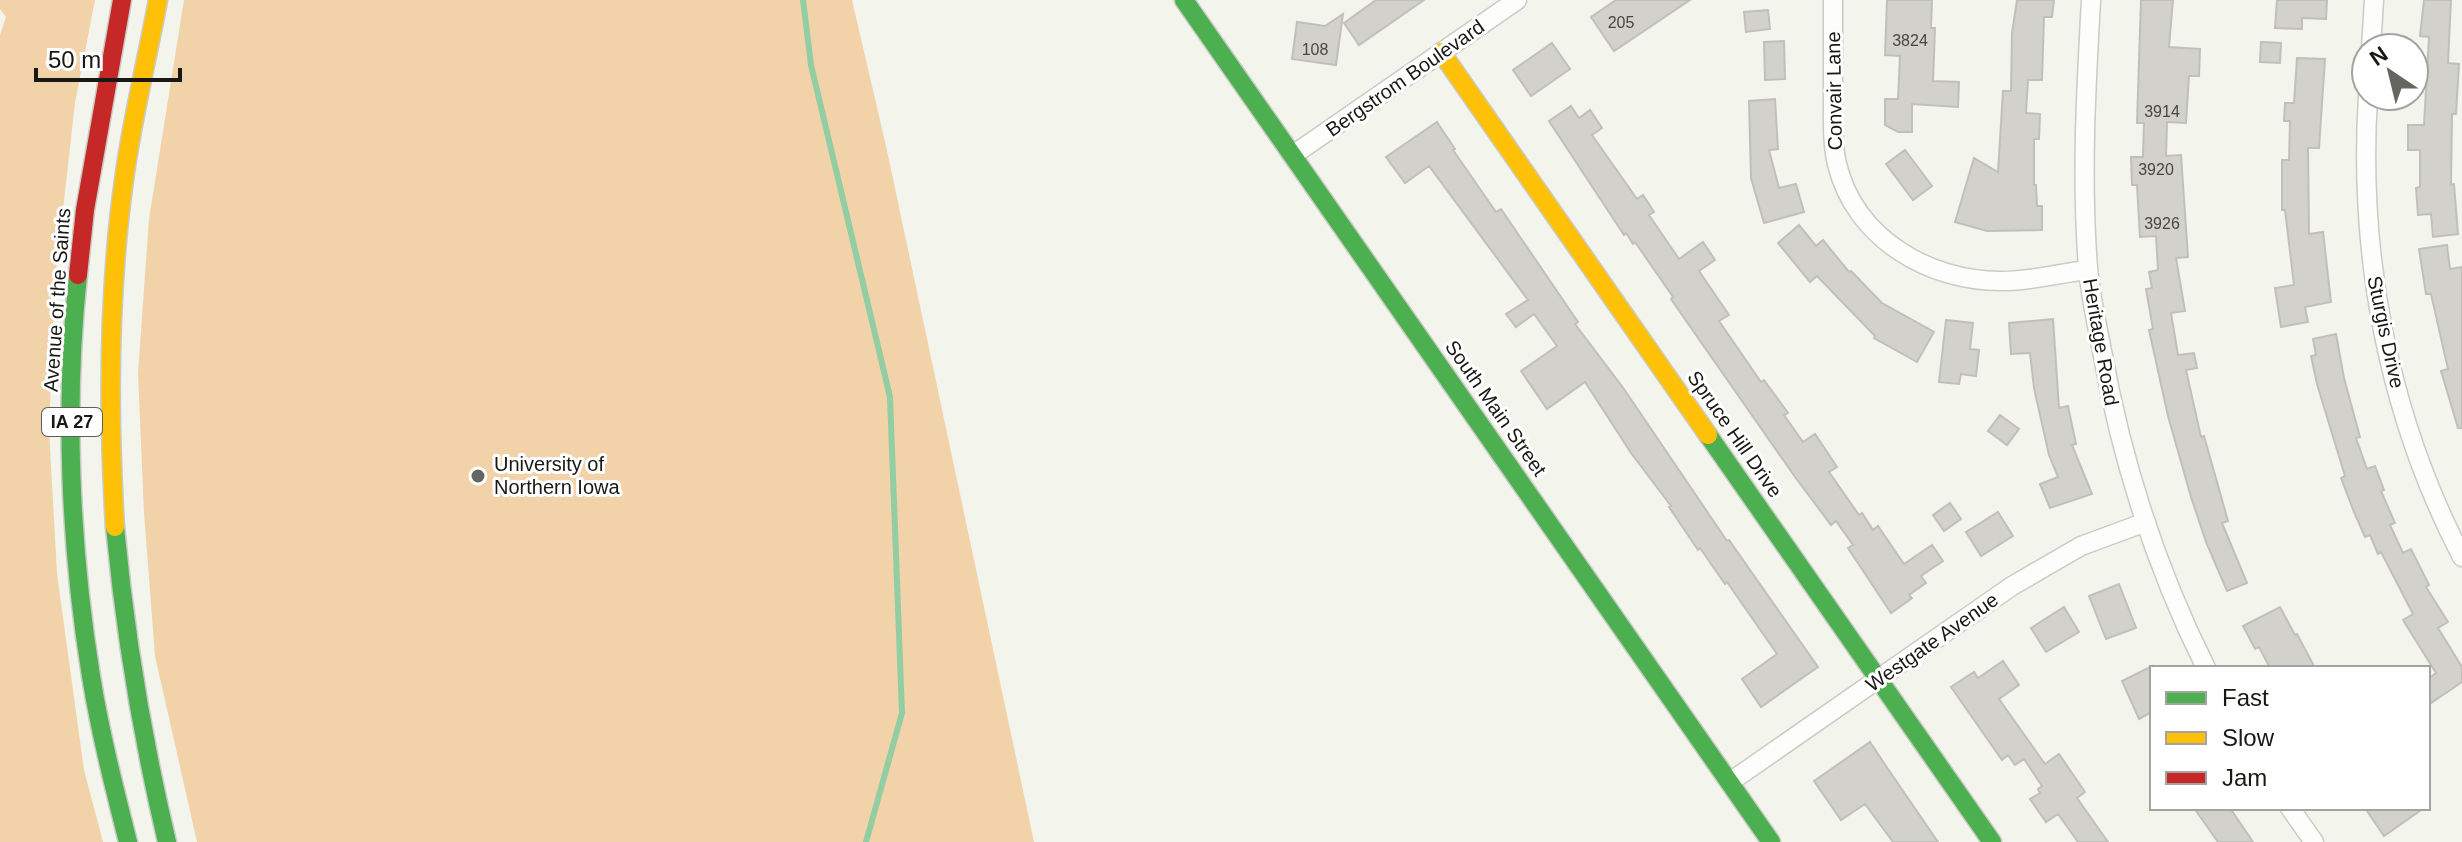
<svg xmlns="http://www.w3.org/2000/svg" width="2462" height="842" font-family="Arial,sans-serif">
<rect width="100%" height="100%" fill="#f3f4ec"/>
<path fill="#f2d2a8" d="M0 0H95L75 103 55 280 49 429 57 574 84 770 103 842H0V35L6 17 0 9Z
M184 0H852L886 146 1034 842H197L155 656 144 513 138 373 149 219Z"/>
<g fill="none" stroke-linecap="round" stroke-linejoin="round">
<path stroke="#92cda4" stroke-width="6" d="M803 0 811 65 890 397 902 713 866 842"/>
</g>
<path fill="#d2d1cb" stroke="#c0c0ba" stroke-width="2" d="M1376 0H1424L1359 45 1344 23Z
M1616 0H1690L1614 51 1591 17Z
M1887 0H1932L1931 28H1935L1933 81 1959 82 1958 107 1912 104V132H1898L1885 125V99H1898L1900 56 1885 55Z
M2017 0H2054L2052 17H2044L2042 80H2028L2026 113 2040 114 2039 139H2034V185H2036L2037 206H2042V230L1987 231 1955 222 1974 158 1998 172 2003 91H2011L2012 33Z
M2141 0H2173L2169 47 2200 49 2199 76H2189L2186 123 2167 122 2166 156 2181 155 2188 257 2176 258 2185 311 2171 313 2178 355 2194 353 2197 368 2186 370 2201 437 2204 436 2228 521 2222 523 2247 583 2227 591 2206 542 2191 497 2168 416 2149 330 2153 329 2146 289 2152 288 2149 272 2158 270 2156 236 2140 237 2137 185H2132L2131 157H2143L2144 123H2137Z
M2277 0H2327L2326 19 2302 18V29L2275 28Z
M2424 0H2451L2448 63 2459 64 2456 114H2452L2451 185 2454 184 2458 234 2433 237 2431 214 2418 215 2416 188 2420 187V150H2408V125H2424L2429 37 2420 36Z
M1768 10 1770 29 1746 32 1744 12Z
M1343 14 1336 65 1292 59 1297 22 1325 26Z
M1784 41 1785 79 1765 80 1764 42Z
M2261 42 2281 43 2280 63 2260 62Z
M1552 43 1570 69 1531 96 1513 70Z
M2297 58 2325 59 2319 148H2308L2309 234 2323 232 2331 302 2305 307 2308 322 2281 327 2275 288 2294 285 2285 210H2282V160H2289L2290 121H2284L2285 103H2294Z
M1775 99 1778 149 1769 150 1779 188 1796 184 1804 212 1764 223 1751 178 1749 101Z
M1571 106 1579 118 1590 110 1602 128 1592 135 1637 199 1643 195 1654 212 1649 215 1679 259 1703 242 1715 260 1699 271 1729 315 1719 321 1761 382 1764 380 1788 413 1784 415 1803 442 1815 434 1837 467 1829 472 1859 515 1862 513 1873 530 1878 526 1904 564 1932 545 1943 561 1921 576 1926 583 1909 595 1912 598 1891 613 1848 548 1853 545 1836 521 1831 525 1795 477 1671 299 1673 297 1635 242 1633 244 1626 233 1624 235 1549 121Z
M1437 122 1455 149 1453 150 1496 212 1501 209 1578 322 1575 324 1624 389 1727 541 1729 540 1818 667 1761 707 1742 679 1777 654 1727 582 1725 584 1700 548 1698 550 1669 507 1671 506 1631 453 1585 382 1547 409 1521 371 1557 346 1534 314 1516 327 1506 314 1528 300 1429 166 1405 183 1386 157Z
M1905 150 1932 186 1913 200 1886 164Z
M1799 225 1816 246 1823 240 1849 272 1851 271 1882 303 1934 332 1917 362 1874 338 1875 336 1817 276 1810 282 1778 243Z
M2447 245 2450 269 2462 267V428H2458L2441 371 2448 369 2431 294H2426L2419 249Z
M2053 319 2059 408 2068 406 2076 444 2072 445 2092 494 2050 508 2040 484 2058 477 2049 455 2034 388 2030 353 2011 354 2009 323Z
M1946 320 1973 323 1970 349 1979 350 1976 376 1961 374 1959 384 1939 382Z
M2336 334 2344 378 2360 437 2356 438 2367 469 2375 466 2384 490 2381 491 2395 523 2390 525 2403 553 2411 549 2429 585 2426 587 2448 622 2438 628 2462 667V682L2428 705V679L2436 673 2403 620 2413 614 2381 552 2378 554 2370 535 2365 537 2354 512 2341 478 2345 476 2317 384 2311 356 2316 355 2313 339Z
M2000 415 2019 429 2007 445 1988 431Z
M1950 503 1961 519 1944 531 1933 515Z
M1998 512 2013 536 1981 556 1966 532Z
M2119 584 2136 628 2106 639 2089 596Z
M2064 607 2079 632 2046 652 2031 628Z
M2280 607 2295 635 2297 634 2315 668H2270L2259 647 2255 649 2243 626Z
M2003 661 2019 685 1999 699 2045 764 2059 754 2085 792 2077 798 2108 842H2078L2058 814 2046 822 2030 799 2040 793 2038 789 2042 786 2024 759 2015 765 2008 755 2002 760 1951 687 1974 672 1978 678Z
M2152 666V712L2139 719 2122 681Z
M1870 742 1888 769 1938 842H1893L1865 804 1841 820 1814 781Z
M2194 808H2230L2253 842H2218Z
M2365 808H2424L2384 836Z"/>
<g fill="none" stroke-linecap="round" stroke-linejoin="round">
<g stroke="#cacbc5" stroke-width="21">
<path id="street" d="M1833 0C1833 33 1833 65 1833 98 1833 120 1832 143 1837 164 1855 239 1930 282 2003 281 2031 281 2060 273 2088 270
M2091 0C2086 89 2081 179 2088 267 2090 295 2097 324 2102 351 2122 462 2156 568 2206 668
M2371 48 2374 0
M2368 96C2358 255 2388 415 2462 557
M1293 155 1517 0
M1730 782 2012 586 2081 546 2146 522
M2290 808 2314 842"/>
</g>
<g stroke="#cacbc5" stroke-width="21">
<path id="fast" d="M1184 0 1771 842
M78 275C64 405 70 547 91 676 100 732 114 787 128 842
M1708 435 1992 842
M115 527C125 634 142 737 167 842"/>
</g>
<g stroke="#cacbc5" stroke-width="21">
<path id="slow" d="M1441 52 1708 435
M115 527C108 411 108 294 124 180 132 119 147 60 158 0"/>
</g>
<g stroke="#cacbc5" stroke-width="21">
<path id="jam" d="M78 275 85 210 122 0"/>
</g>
<use href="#street" stroke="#fdfdfc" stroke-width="18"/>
<use href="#fast" stroke="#4caf50" stroke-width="18"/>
<use href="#slow" stroke="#ffc107" stroke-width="18"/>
<use href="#jam" stroke="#c62828" stroke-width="18"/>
</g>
<circle fill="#656660" stroke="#fff" stroke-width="3" cx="478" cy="476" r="8"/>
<g text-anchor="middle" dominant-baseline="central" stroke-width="6" stroke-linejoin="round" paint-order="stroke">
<g font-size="16" fill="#464742">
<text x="1621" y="22">205</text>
<text x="1910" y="40">3824</text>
<text x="1315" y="49">108</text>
<text x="2162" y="111">3914</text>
<text x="2156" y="169">3920</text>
<text x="2162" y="223">3926</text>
</g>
<rect fill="#fff" stroke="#5d5e5a" stroke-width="2" x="42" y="408" width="60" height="28" rx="6"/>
<g font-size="18" font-weight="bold" fill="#181914">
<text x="72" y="422">IA 27</text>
</g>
<g font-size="20" fill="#181914" stroke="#fff">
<text transform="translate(1405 78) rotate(-35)">Bergstrom Boulevard</text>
<text transform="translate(1834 91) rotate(-91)">Convair Lane</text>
<text transform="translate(57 300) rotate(-86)">Avenue of the Saints</text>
<text transform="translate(2386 332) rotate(78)">Sturgis Drive</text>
<text transform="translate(2101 342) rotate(80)">Heritage Road</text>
<text transform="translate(1496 408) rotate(55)">South Main Street</text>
<text transform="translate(1735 434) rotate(55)">Spruce Hill Drive</text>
<text transform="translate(1932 642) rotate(-35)">Westgate Avenue</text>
</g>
<g font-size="20" fill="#181914" stroke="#fff" text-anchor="start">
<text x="494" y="464">University of<tspan x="494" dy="23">Northern Iowa</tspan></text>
</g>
</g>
<rect x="2150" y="666" width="280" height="144" fill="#ffffff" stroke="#a3a3a1" stroke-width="2"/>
<rect x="2166" y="692" width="40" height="12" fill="#4caf50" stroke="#a3a3a1" stroke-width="2"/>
<text x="2222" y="706" font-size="24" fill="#181914">Fast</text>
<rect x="2166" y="732" width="40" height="12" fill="#ffc107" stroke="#a3a3a1" stroke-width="2"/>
<text x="2222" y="746" font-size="24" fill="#181914">Slow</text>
<rect x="2166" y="772" width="40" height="12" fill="#c62828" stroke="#a3a3a1" stroke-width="2"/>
<text x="2222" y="786" font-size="24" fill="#181914">Jam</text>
<g transform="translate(2390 72) rotate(325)"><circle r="38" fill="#ffffff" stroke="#a3a3a1" stroke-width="2"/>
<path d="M0-6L14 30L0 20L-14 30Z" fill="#656660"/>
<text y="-12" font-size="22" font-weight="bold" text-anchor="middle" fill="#181914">N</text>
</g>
<path d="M36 68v12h144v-12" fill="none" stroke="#181914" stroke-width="4"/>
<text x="48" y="68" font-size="24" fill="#181914" stroke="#ffffff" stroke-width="6" paint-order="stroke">50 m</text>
</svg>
